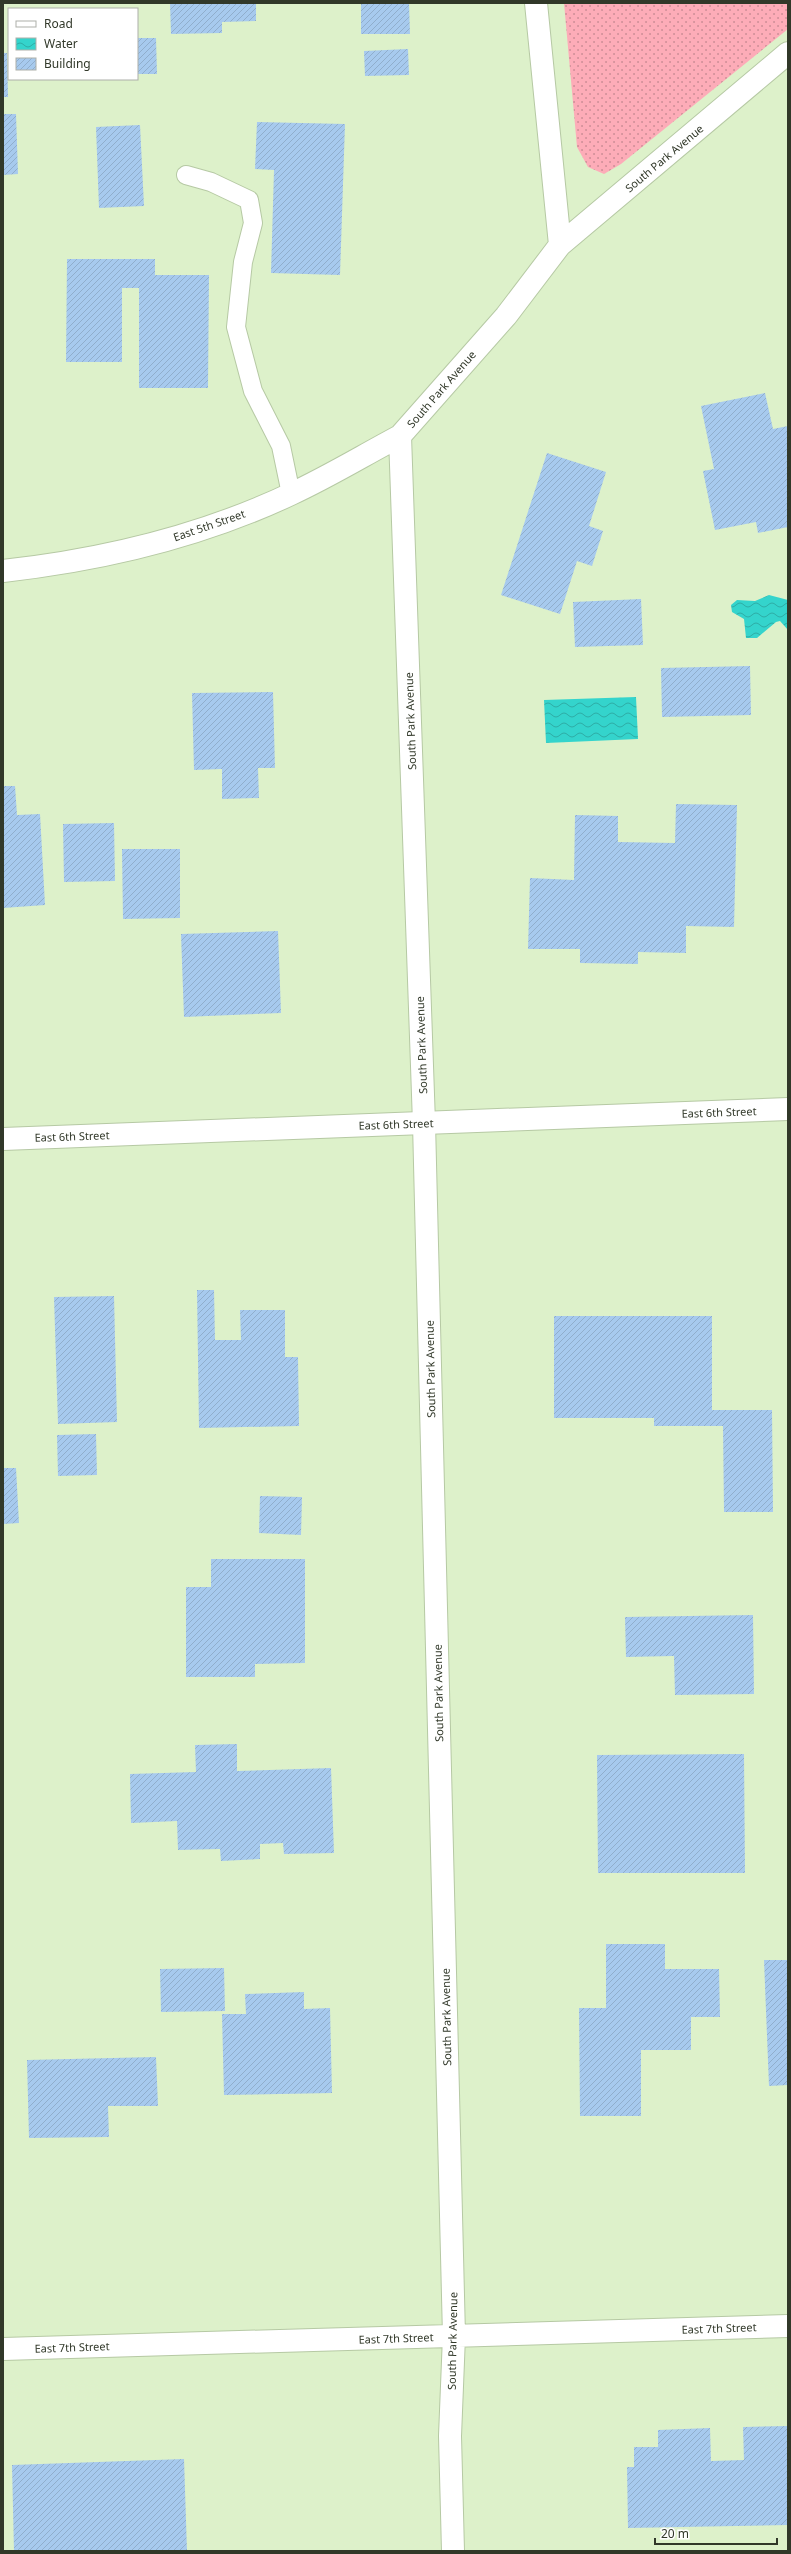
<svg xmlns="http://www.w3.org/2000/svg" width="791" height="2554" font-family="'Noto Sans',sans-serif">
<defs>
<pattern id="grass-dots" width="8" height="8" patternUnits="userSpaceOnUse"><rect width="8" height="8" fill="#fdacb8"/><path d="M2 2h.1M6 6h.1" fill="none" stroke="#cd8d96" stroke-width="1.8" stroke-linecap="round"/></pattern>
<pattern id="water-waves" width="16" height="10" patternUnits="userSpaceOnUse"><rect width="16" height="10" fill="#34d4cc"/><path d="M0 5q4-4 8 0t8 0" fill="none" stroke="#2dada6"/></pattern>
<pattern id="building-hatch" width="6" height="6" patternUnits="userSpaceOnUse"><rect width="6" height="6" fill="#a7caee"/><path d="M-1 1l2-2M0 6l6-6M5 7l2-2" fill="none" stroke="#90aecc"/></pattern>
</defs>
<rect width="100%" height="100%" fill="#ddf1ca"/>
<path fill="url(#grass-dots)" d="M564 3H788V29L621 164 604 174 588 167 577 147Z"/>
<path fill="url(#water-waves)" d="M769 595 788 600V630L780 621 776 622 757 638H746L744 619 732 612 731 605 737 600 755 601Z
M636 697 638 739 546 743 544 700Z"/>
<path fill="url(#building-hatch)" d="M170 3H256V21L222 22V33L171 34Z
M361 3H409L410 34H361Z
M137 38H156L157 74H138Z
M408 49 409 75 365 76 364 51Z
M3 53H7L8 97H3Z
M3 114H16L18 174 3 175Z
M257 122 345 124 340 275 271 273 274 170 255 169Z
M140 125 144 206 99 208 96 127Z
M67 259H155V275H209L208 388H139V288H122V362H66Z
M765 393 773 429 788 426V527L758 533 756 522 715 530 703 471 714 469 701 406Z
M547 453 606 472 589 526 603 531 592 566 577 561 560 614 501 595Z
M641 599 643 645 575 647 573 602Z
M750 666 751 715 662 717 661 668Z
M273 692 275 768H258L259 798 222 799V769L194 770 192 693Z
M3 786H15L17 815 40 814 45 905 3 908Z
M676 804 737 805 734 927 686 926V953L638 952V964L580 963V949H528L530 878 574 880 575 815 618 816V842L675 843Z
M114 823 115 881 64 882 63 824Z
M122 849H180V918L123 919Z
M278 931 281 1013 184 1017 181 934Z
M197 1290H214L215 1340H241L240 1310H285V1357H298L299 1426 199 1428Z
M114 1296 117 1422 58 1424 54 1297Z
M554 1316H712V1410H772L773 1512H724L723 1426H654V1418H554Z
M96 1434 97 1475 58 1476 57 1435Z
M3 1468H16L19 1523 3 1524Z
M260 1496 302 1497 301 1535 259 1533Z
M211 1559H305V1663L255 1664V1677H186V1587H211Z
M753 1615 754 1694 675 1695 674 1656 626 1657 625 1617Z
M237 1744V1771L331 1768 334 1853 284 1854 283 1843 260 1844V1859L221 1861 220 1849 178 1850 177 1821 131 1823 130 1774 196 1772 195 1745Z
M744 1754 745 1873H598L597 1755Z
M606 1944H665V1969H719L720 2017H691V2050H641V2116H580L579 2008H606Z
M764 1960H788V2085L769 2086Z
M224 1968 225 2011 161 2012 160 1969Z
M304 1992V2009L330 2008 332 2093 224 2095 222 2014H246L245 1994Z
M156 2057 158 2106H108L109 2137 29 2138 27 2060Z
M788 2426V2525L628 2528 627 2467H634V2447H658V2430L710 2428 711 2461 744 2460 743 2427Z
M184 2459 187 2551H14L12 2465Z"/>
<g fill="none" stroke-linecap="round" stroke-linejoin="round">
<g stroke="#b6c9a4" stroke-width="20">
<path id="lane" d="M186 175 211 182 249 200 253 223 243 262 236 327 253 391 281 446 291 494"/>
</g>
<g stroke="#b6c9a4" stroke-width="24">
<path id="street" d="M536 3 560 245
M3 571C102 560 200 537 291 494 328 477 364 455 400 436
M3 2349 788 2326
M453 2551 450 2436 454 2336 424 1123 400 436 506 316 560 245 788 53"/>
</g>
<g stroke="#b6c9a4" stroke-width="24">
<path id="secondary" d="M3 1139 788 1109"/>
</g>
<use href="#lane" stroke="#fff" stroke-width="18"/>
<use href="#street" stroke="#fff" stroke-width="22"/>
<use href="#secondary" stroke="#fff" stroke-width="22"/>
</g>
<g text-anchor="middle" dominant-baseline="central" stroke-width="3.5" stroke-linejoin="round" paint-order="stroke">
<g font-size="11" fill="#313829" stroke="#fff">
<text transform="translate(664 158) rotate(-40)">South Park Avenue</text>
<text transform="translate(441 389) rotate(-49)">South Park Avenue</text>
<text transform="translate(209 525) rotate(-19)">East 5th Street</text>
<text transform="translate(410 721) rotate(-92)">South Park Avenue</text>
<text transform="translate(421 1045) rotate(-92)">South Park Avenue</text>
<text transform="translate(719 1112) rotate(-2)">East 6th Street</text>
<text transform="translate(396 1124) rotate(-2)">East 6th Street</text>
<text transform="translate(72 1136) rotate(-2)">East 6th Street</text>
<text transform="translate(430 1369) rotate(-91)">South Park Avenue</text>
<text transform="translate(438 1693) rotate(-91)">South Park Avenue</text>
<text transform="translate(446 2017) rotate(-91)">South Park Avenue</text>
<text transform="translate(719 2328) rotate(-2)">East 7th Street</text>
<text transform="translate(396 2338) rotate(-2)">East 7th Street</text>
<text transform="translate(452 2341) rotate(-89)">South Park Avenue</text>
<text transform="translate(72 2347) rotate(-2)">East 7th Street</text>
</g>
</g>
<rect width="791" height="2554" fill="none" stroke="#313829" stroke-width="8"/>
<rect x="8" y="8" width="130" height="72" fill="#ffffff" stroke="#adafa9"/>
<rect x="16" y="21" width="20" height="6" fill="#ffffff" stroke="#adafa9"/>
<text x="44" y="28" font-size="12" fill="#313829">Road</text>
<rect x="16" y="38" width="20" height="12" fill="url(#water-waves)" stroke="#adafa9"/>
<text x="44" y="48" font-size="12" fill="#313829">Water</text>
<rect x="16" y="58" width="20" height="12" fill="url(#building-hatch)" stroke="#adafa9"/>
<text x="44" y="68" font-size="12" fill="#313829">Building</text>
<path d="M655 2538v6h122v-6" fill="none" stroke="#313829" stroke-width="2"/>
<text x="661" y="2538" font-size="12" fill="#313829" stroke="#ffffff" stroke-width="3" paint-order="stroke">20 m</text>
</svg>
